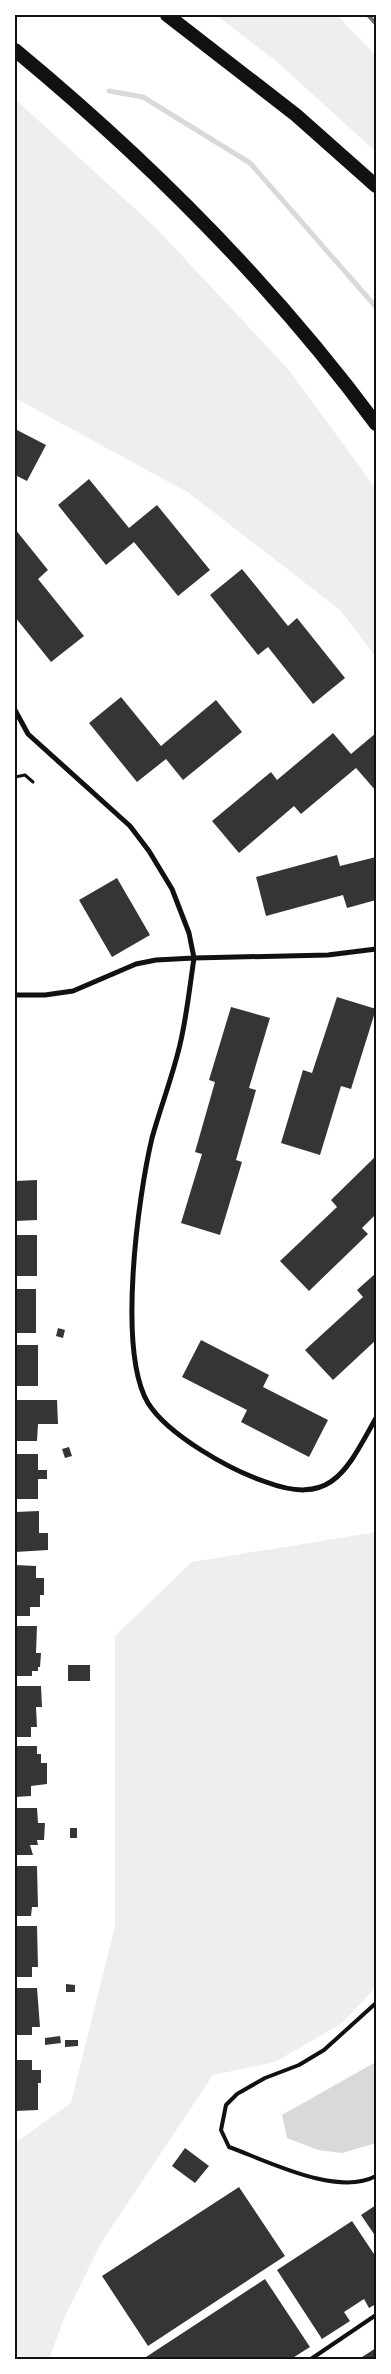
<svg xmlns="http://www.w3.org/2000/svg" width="391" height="2374" font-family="'Source Sans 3',sans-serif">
<rect width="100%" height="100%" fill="#fff"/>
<path fill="#eee" d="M216 15H337L376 56V152L276 61Z
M15 99 155 227 289 370 376 489V657L340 610 189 493 15 398Z
M376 1532V1987L341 2024 275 2062 213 2075 101 2243 65 2316 49 2359H15V2143L71 2103 115 1926V1636L192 1562Z"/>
<path fill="#d9d9d9" d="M374 2063H376V2143L342 2153 318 2150 287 2138 282 2115Z"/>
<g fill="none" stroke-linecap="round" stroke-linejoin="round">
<path stroke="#d9d9d9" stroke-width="5" d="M109 91 143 97 250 163 376 307"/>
</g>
<path fill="#353535" d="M15 429 46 445 27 481 15 475Z
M89 479 129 528 157 505 210 570 178 596 134 542 106 565 58 505Z
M15 529 48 570 38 579 84 636 51 662 15 617Z
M242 569 288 626 297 618 345 678 313 704 268 647 258 655 210 595Z
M121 697 161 746 216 700 242 732 183 780 166 759 137 782 89 723Z
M333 733 351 754 376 733V791L356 768 301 814 294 806 239 853 212 821 271 772 277 780Z
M337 855 340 866 376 857V900L347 908 343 895 266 916 256 877Z
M117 878 150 935 112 957 79 900Z
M337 997 376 1009 351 1089 341 1086 320 1155 281 1143 303 1070 312 1073Z
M231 1007 270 1018 249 1088 256 1090 236 1160 242 1162 220 1235 181 1223 202 1154 195 1152 215 1082 209 1080Z
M376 1156V1214L362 1228 368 1234 309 1291 280 1261 337 1207 331 1200Z
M37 1180V1220L15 1221V1181Z
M15 1235H37V1276H15Z
M376 1273V1340L333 1380 305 1350 363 1297 357 1290Z
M15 1289H36V1333H15Z
M58 1328 65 1330 63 1338 56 1336Z
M201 1340 269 1375 263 1387 328 1420 309 1457 241 1422 247 1410 182 1377Z
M15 1345H38V1386H15Z
M15 1400H57L58 1424H47V1415V1424H38L37 1441H15Z
M69 1447 72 1456 65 1458 62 1449Z
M15 1454H38V1470H47V1479H38V1499H15Z
M39 1511V1533H48V1550L15 1552V1512Z
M15 1565 36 1566V1578H44V1595H40V1607H30V1616H15Z
M15 1626H37L36 1653H41L40 1667H38V1671H32V1676H15Z
M68 1665H90V1681H68Z
M15 1686H41L42 1707H36L37 1727H31V1737H15Z
M15 1746H37V1754H41V1763H47V1784L31 1786V1796L15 1797Z
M15 1808H37L38 1823H45L44 1840H37L38 1845H30L33 1855H15Z
M70 1828H77V1838H70Z
M15 1866H37L38 1907H32L31 1916H15Z
M15 1926H37L38 1967H32V1977H15Z
M66 1984 75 1985V1992H66Z
M15 1988H37L40 2027H32V2035H15Z
M60 2036 61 2043 45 2045V2038Z
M65 2040H78V2046L65 2047Z
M15 2060H32V2070H41V2083H38V2110L15 2111Z
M185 2148 209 2166 195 2183 172 2166Z
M239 2187 285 2256 148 2346 102 2276Z
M376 2205V2237L361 2215Z
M352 2221 376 2257V2304L369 2308 364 2299 344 2312 350 2321 322 2339 277 2270Z
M265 2279 310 2347 291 2359H143Z
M376 2348V2359H359Z"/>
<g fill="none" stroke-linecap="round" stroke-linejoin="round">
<path stroke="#111" stroke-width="3" d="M15 777 25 775 33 782"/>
<path stroke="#111" stroke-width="4" d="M376 2003 324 2050 299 2065 265 2078 237 2094 226 2105 221 2130 229 2147C268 2161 337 2197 376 2176
M311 2359 376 2315"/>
<path stroke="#111" stroke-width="5" d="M15 710 28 734 130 826 149 851 172 889 189 933 194 958 156 960 136 964 73 991 45 995H15
M376 949 328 955 194 958C190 985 187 1013 181 1040 174 1073 161 1105 152 1138 138 1197 117 1351 148 1403 168 1435 230 1470 266 1482 333 1507 347 1469 376 1418"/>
<path stroke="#111" stroke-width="14" d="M167 15 296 115 376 186
M15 50C148 160 273 285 376 424"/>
<path stroke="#707070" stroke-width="4" d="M368 15 376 24"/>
</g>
<rect width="391" height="2374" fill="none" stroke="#ffffff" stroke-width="32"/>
<rect x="16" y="16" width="359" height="2342" fill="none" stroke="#111" stroke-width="2"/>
</svg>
